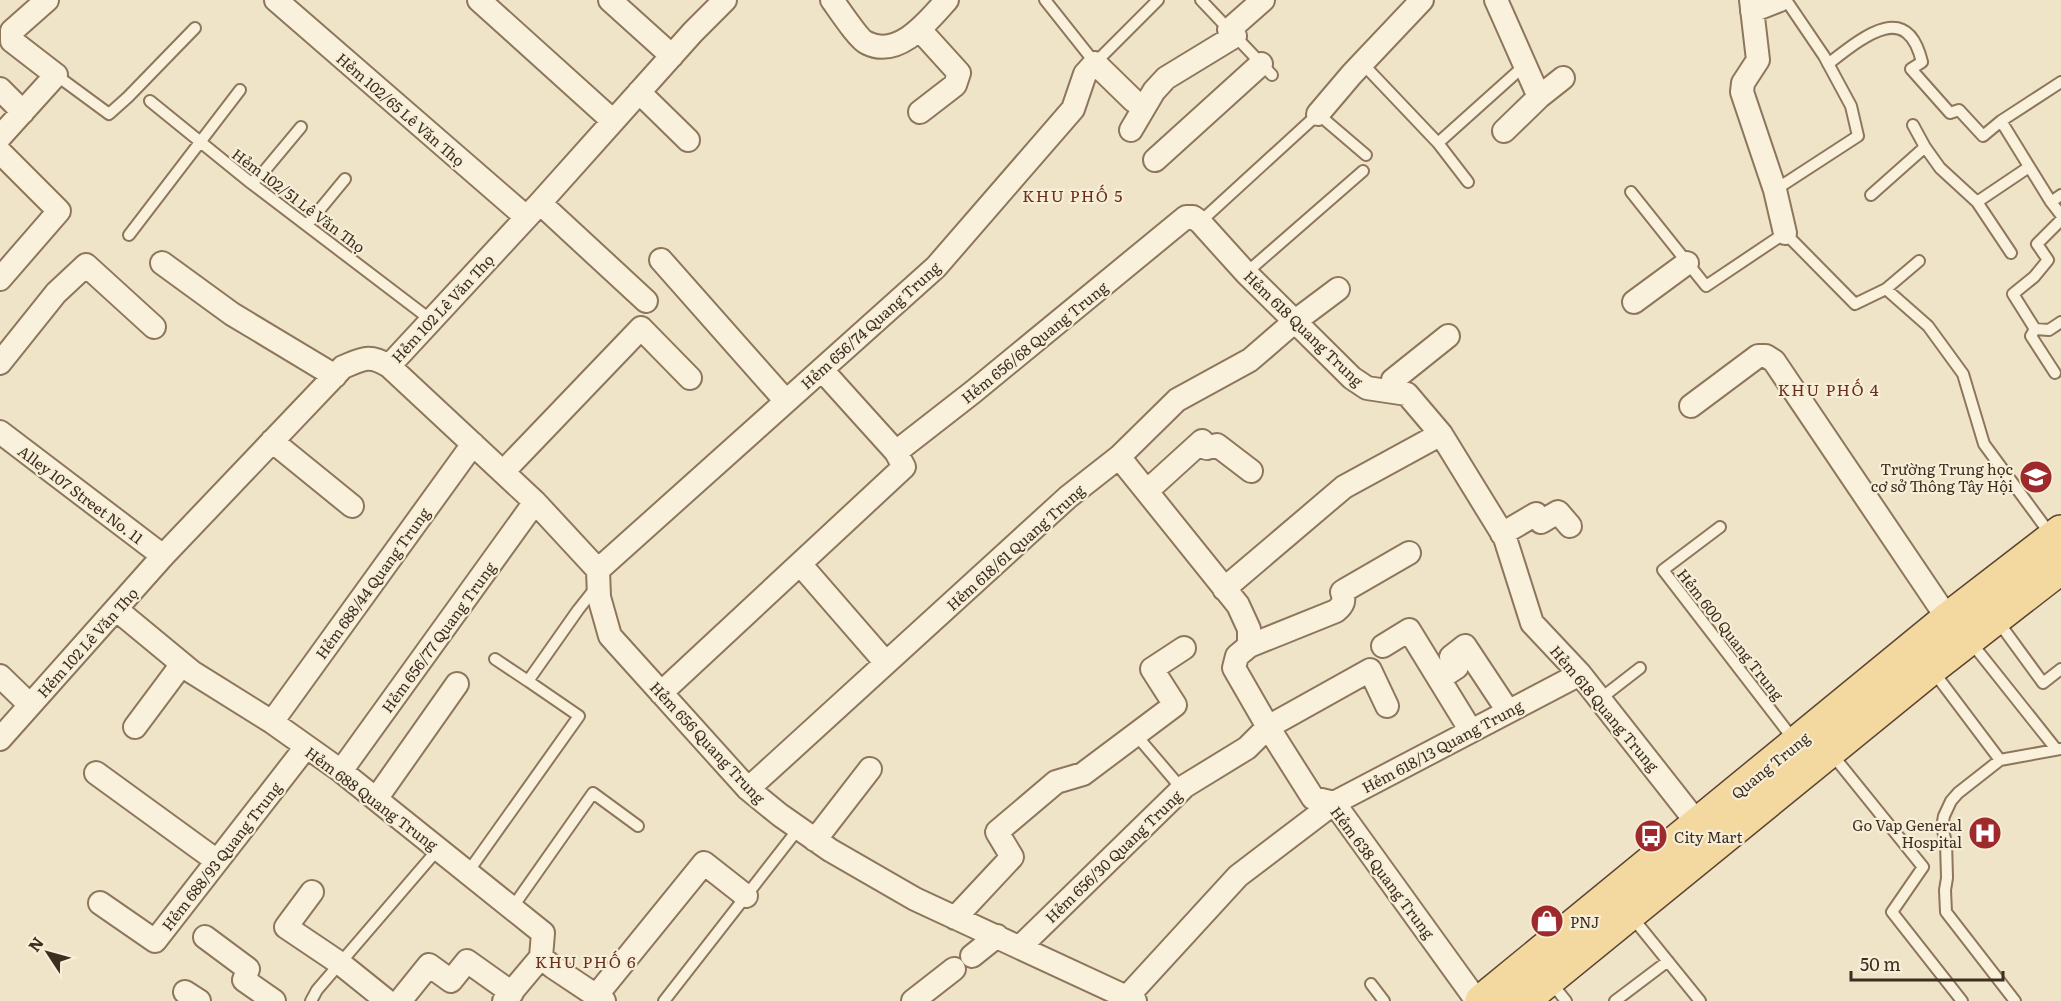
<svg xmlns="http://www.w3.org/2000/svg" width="2061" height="1001" font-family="Literata,serif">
<rect width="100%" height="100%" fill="#f0e4c8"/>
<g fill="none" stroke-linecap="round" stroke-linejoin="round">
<g stroke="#8d765c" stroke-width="14">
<path id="lane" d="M1045 0 1095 63 1158 0
M1201 0 1272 75
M1362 63 1438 143 1525 65
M1828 64C1864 36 1907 0 1922 62L1911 69 1950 113 1959 110 1983 136 2001 121 2061 82
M56 75 109 114 128 97 195 28
M150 101 251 183 431 320
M2001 121 2051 202 2061 215
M1913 125 1925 147 1940 168 1977 202 2029 167
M1438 143 1468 182
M251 183 261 175 301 127
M1775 190 1858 136 1851 106 1824 56 1786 0
M1631 192 1706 286 1785 233 1855 304 1886 289 1928 326 1963 374 1984 444 2051 535
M1871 195 1925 147
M1977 202 2011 253
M2051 202 2061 195
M1200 222 1318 114 1366 155
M307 225 345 179
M129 235 240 90
M1246 273 1363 171
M1886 289 1919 261
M2035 329 2049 330 2061 322
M2055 373 2031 336 2035 329 2013 294 2034 277 2048 260 2037 244 2061 220
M1720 527 1663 570 1794 740
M1997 620 2043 683 2061 669
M1970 641 2056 749
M495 659 528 681 578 610 597 586
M1933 671 2000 760
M1600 699 1640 668
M1136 735 1182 789
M1831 753 1923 867 1892 912 1962 1001
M468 872 579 716 528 681
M512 908 593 793 638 826
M1632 917 1700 1001
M1550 981 1566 1001
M1371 984 1384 1001
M311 1001 317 990 439 848
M664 1001 799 828
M1615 1001 1668 961
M2015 1001 1946 912 1945 890 1947 878 1946 842 1942 827 1944 816 1951 801 1958 793 2000 760 2061 749"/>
</g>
<g stroke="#8d765c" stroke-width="26">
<path id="street" d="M276 0 526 217
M479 0 613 121
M610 0 672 56
M832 0C838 8 859 40 867 43 899 59 929 20 947 0
M1496 0 1539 97
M1751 0 1758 60 1743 83 1742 92 1775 190 1785 233
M1752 11 1780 0
M1229 30 1263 0
M0 89 23 112
M639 92 688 140
M920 112 955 85 959 73 920 30
M1318 114 1352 74 1422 0
M1131 130 1154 91 1166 78 1235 36
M1504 131 1539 97 1563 78
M0 137 56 75 12 41V31L47 0
M0 152 59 211 0 279
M1155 160 1261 64
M540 203 646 301
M661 260 785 400
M162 263 232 314 335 376
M1634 302 1687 263
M0 363 56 293 86 265 154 327
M389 366 535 502 598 570 599 597 610 636 748 789 780 815 830 850 915 899 1135 1001
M822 370 896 452
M1395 391 1393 380 1448 336
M1691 406 1758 356H1766L1774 361 1948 619
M0 432 163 556
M272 441 352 506
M1119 457 1238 605 1249 629V646L1237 656 1234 668 1268 727 1313 798 1334 803 1477 1001
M503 472 641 328 690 378
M1147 491 1202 441 1207 448 1217 445 1251 471
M1502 534 1536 514 1541 522 1558 512 1570 526
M800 564 886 663
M598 570 936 267 1073 109 1085 74 1095 63 1134 101
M1224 589 1344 487 1441 434
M117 610 192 672 272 722 341 771 543 933 541 957 553 967 604 1001
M1249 646 1336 611C1343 605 1345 601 1342 592L1345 590 1409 553
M1383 646 1409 630 1471 731
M0 676 30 705
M1439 679 1457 667 1451 657 1465 646 1508 711
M661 693 904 467 896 452 973 392 1186 217H1193L1200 222 1246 273 1352 378 1367 388 1407 394 1441 434 1505 538 1532 623 1580 674 1698 824
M272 722 473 444
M135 727 182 664
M0 739 163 556 343 367C363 359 369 354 389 366L540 203 693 32 725 0
M341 771 535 502
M96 773 217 861
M748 789 1068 497 1119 457 1177 400 1250 360 1294 322 1338 289
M376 799 457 684
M815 840 870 769
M312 892 286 927 341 964 387 1001
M100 903 155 941 306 747
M955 918 1012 857 997 832 1056 782 1083 774 1175 705 1152 669 1184 648
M205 937 248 969 244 980 274 1001
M1020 947 1185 786 1247 748 1268 727 1370 670 1387 706
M972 956 997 936
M185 992 199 1001
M596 996 704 863 746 896
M1127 997 1238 876 1334 803 1580 674
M400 1001 429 965 451 981 467 961 512 993
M504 1001 541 957
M913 1001 954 969"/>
</g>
<g stroke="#5b4430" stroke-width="36">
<path id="primary" d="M1482 1001 1948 619 2061 532
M1522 1001 1931 668 2061 567"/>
</g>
<use href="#lane" stroke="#faf1dc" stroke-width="10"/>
<use href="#street" stroke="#faf1dc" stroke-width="22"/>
<use href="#primary" stroke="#f3d9a0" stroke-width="33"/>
</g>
<defs>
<g id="school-disc" transform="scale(1.725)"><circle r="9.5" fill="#9e2a2b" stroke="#f7eed8"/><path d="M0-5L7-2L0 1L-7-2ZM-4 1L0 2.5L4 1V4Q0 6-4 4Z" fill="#fff"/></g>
<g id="hospital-disc" transform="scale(1.725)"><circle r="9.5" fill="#9e2a2b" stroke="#f7eed8"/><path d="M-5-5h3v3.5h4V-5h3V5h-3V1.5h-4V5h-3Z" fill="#fff"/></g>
<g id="bus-disc" transform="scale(1.725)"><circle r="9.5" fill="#9e2a2b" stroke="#f7eed8"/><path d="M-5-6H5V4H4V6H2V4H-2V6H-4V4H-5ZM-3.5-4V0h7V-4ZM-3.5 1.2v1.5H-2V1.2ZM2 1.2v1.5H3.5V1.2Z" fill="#fff"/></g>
<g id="shop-disc" transform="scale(1.725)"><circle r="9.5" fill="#9e2a2b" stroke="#f7eed8"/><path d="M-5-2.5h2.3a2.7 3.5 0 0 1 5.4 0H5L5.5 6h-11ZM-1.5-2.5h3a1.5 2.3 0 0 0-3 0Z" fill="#fff"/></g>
</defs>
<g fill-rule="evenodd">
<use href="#school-disc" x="2036" y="477"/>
<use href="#hospital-disc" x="1985" y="833"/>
<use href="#bus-disc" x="1651" y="836"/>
<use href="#shop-disc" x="1547" y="921"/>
</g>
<g text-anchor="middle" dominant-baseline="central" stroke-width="4.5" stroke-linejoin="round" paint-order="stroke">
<g font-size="15" fill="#3d2e20" stroke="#f7eed8">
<text transform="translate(401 109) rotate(41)">Hẻm 102/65 Lê Văn Thọ</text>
<text transform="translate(299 200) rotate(37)">Hẻm 102/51 Lê Văn Thọ</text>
<text transform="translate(442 308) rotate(-47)">Hẻm 102 Lê Văn Thọ</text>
<text transform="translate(870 325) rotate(-42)">Hẻm 656/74 Quang Trung</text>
<text transform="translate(1304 328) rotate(44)">Hẻm 618 Quang Trung</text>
<text transform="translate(1034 342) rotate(-39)">Hẻm 656/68 Quang Trung</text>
<text transform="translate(81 494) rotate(37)">Alley 107 Street No. 11</text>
<text transform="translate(1015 547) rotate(-42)">Hẻm 618/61 Quang Trung</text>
<text transform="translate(372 583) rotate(-54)">Hẻm 688/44 Quang Trung</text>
<text transform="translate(1731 634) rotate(52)">Hẻm 600 Quang Trung</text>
<text transform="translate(438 637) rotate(-54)">Hẻm 656/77 Quang Trung</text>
<text transform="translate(87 642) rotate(-48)">Hẻm 102 Lê Văn Thọ</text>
<text transform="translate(1605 708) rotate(50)">Hẻm 618 Quang Trung</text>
<text transform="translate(708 742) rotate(47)">Hẻm 656 Quang Trung</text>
<text transform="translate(1442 746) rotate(-28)">Hẻm 618/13 Quang Trung</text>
<text transform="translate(1770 765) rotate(-39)">Quang Trung</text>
<text transform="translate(372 798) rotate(37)">Hẻm 688 Quang Trung</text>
<text transform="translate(221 856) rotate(-52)">Hẻm 688/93 Quang Trung</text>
<text transform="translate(1113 856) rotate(-44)">Hẻm 656/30 Quang Trung</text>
<text transform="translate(1383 872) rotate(53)">Hẻm 638 Quang Trung</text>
</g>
<g font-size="15" fill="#3d2e20" stroke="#f7eed8" text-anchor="end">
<text x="2013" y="468">Trường Trung học<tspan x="2013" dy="17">cơ sở Thông Tây Hội</tspan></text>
<text x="1962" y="824">Go Vap General<tspan x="1962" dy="17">Hospital</tspan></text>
<text x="1674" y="836" text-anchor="start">City Mart</text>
<text x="1570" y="921" text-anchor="start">PNJ</text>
</g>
<g font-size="16" letter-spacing="1.5" fill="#6b2e1e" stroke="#f7eed8">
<text x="1073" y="195">KHU PHỐ 5</text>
<text x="1829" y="389">KHU PHỐ 4</text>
<text x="586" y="961">KHU PHỐ 6</text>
</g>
</g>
<g transform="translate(48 953) rotate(306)" stroke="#f7eed8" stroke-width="4.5" paint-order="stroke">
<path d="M0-4.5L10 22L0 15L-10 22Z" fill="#3d2e20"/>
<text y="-9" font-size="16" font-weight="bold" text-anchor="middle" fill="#3d2e20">N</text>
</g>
<path d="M1851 971v9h152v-9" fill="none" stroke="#3d2e20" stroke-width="3"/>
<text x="1860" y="971" font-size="18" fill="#3d2e20" stroke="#f7eed8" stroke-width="4.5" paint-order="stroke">50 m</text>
</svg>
